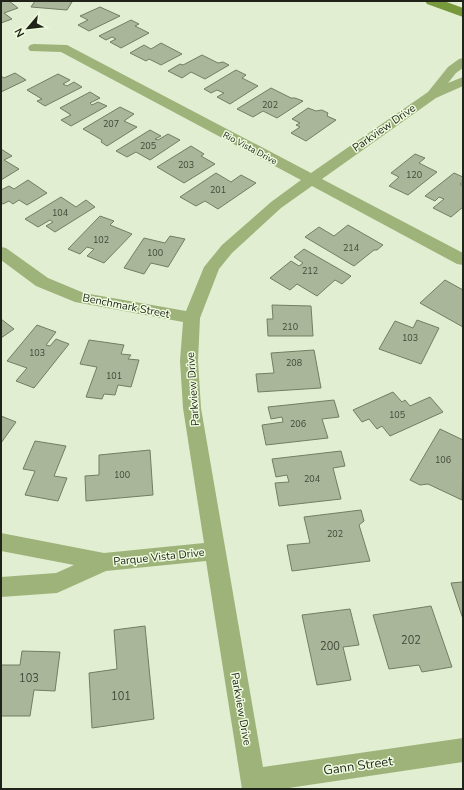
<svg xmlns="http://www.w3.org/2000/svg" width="464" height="790" font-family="'Nunito Sans',sans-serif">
<rect width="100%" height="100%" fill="#e2eed1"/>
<path fill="#aab69a" stroke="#727d63" d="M1 1H9L18 8 4 13 12 19 1 23Z
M35 1H65L72 2 67 10 31 7Z
M100 7 120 16 89 31 78 25 88 20 80 16Z
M131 20 139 24 135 26 149 33 121 48 110 42 116 39 112 37 106 40 99 36Z
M161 43 182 54 161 65 149 59 146 61 130 53 144 45 151 49Z
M202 55 218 63 223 62 229 65 205 79 191 72 182 78 168 71 180 64 183 65Z
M236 70 246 75 242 78 258 86 230 104 217 97 224 93 217 90 211 93 204 89Z
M15 73 26 80 1 92V76L4 78Z
M58 74 70 80 63 84 67 86 74 82 82 87 45 106 37 101 42 99 27 90Z
M271 88 291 98H295L303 101 277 118 263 111 253 117 237 109Z
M90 92 100 98 90 103 92 105 98 102 107 106 71 126 61 120 71 115 60 108Z
M120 107 134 114 124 121 137 127 107 146 101 142 102 140 83 129Z
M308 108 316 111 322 110 328 113 327 116 336 120 306 141 291 133 300 127 296 125 300 123 292 119Z
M150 130 161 136 155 139 158 140 168 134 180 140 150 160 136 152 127 157 116 151Z
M191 146 204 154 201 156 215 164 184 183 157 167Z
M1 149 12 156 4 160 19 169 1 180Z
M415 154 425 158 419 163 437 172 408 195 389 186 399 177 391 173Z
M216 173 231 182 241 175 256 183 218 209 205 201 196 206 180 197Z
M454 173 463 177V182L460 184 463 186V207L451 217 433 208 444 199 439 197 435 201 425 196Z
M28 180 47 193 27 205 19 200 13 204 9 201 3 204 1 203V190L9 186 14 189Z
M61 197 76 207 86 200 95 207 55 232 46 226 53 222 50 220 38 227 25 219Z
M100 216 114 221 110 225 132 234 104 263 87 256 94 249 87 247 80 254 68 249Z
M348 225 383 245 377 250H374L354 266 305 237 319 227 334 236Z
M170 236 185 239 168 267 151 263 144 274 124 268 144 238 165 243Z
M304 249 351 276 342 284 335 280 317 296 297 284 290 290 270 278 291 261 299 266 303 263 294 257Z
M445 280 463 290V327L420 303Z
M272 305 311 306 313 336H268L267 319H273Z
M1 319 14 329 1 338Z
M417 320 439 328 421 364 379 349 395 321 413 328Z
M37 325 56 332 46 345 50 346 56 339 69 344 34 388 16 381 27 368 7 361Z
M89 340 124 345 121 354 131 355 128 359 139 360 131 387 118 385 115 395 104 394 102 399 86 397 97 367 80 364Z
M314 350 321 388 258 392 256 374 274 373 271 353Z
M393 392 402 402 405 400 410 406 430 397 443 412 390 436 382 426 377 429 369 419 362 422 353 410Z
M334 400 339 417 322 419 328 438 266 445 262 425 283 422 282 417 271 419 268 407Z
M1 416 16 422 1 443Z
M440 429 463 440 462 500 428 484 420 485 410 480Z
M35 441 66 446 54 476 67 478 58 501 25 495 35 471 23 469Z
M150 450 153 495 86 501 85 476 99 475V455Z
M341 451 345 466 333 468 341 499 279 506 275 483 289 482 287 475 276 477 272 459Z
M361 510 364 521 359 525 370 561 292 571 287 545 310 543 304 517Z
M462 582H463V619L451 583Z
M431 606 452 667 422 672 419 665 389 669 373 615Z
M350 609 359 645 343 647 351 680 317 685 302 615Z
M145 626 154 719 92 728 89 673 117 669 114 630Z
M22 651 60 652 55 691 34 690 30 716H1V665H20Z"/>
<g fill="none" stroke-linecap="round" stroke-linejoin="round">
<path fill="#9db37a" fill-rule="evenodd" d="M34 44 67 45 311 173 428 92 448 67 459 59 463 58V68L456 73 448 83 463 77V86L436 98 322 179 463 253V265L457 264 312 186 281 208 232 253 219 269 200 318 198 361 201 408 263 767 463 738V762L282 789H242L206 561 106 571 57 593 1 597V577L56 573 74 565 1 551V533L104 553 204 543 183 408 180 361 183 322 75 302 36 286 1 260V247L6 248 48 278 84 293 186 311 204 267 222 245 271 202 301 180 61 52 30 51 28 48 30 45Z"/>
<path fill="#78983c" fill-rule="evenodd" d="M425 1H444L463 8V17L427 4Z"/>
</g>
<g text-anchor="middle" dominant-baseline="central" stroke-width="3" stroke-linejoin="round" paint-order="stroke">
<g font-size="9" fill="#424839">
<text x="270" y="105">202</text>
<text x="111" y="124">207</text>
<text x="148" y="146">205</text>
<text x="186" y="165">203</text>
<text x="414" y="175">120</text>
<text x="218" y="190">201</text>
<text x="60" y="213">104</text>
<text x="101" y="240">102</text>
<text x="351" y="248">214</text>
<text x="155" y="253">100</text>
<text x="310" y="271">212</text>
<text x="290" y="327">210</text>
<text x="410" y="338">103</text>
<text x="37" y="353">103</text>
<text x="294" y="363">208</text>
<text x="114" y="376">101</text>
<text x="397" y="415">105</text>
<text x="298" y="424">206</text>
<text x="443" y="460">106</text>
<text x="122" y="475">100</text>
<text x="312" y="479">204</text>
<text x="335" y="534">202</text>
</g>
<g font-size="9" fill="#1f2319" stroke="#effbde">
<text transform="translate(250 148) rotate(28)">Rio Vista Drive</text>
</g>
<g font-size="11" fill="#1f2319" stroke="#effbde">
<text transform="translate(384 128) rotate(-35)">Parkview Drive</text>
<text transform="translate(126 306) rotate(11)">Benchmark Street</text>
<text transform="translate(193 389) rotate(-94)">Parkview Drive</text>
<text transform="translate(159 557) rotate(-6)">Parque Vista Drive</text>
<text transform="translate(241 709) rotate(80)">Parkview Drive</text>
</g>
<g font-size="11" fill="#424839">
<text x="411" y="640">202</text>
<text x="330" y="646">200</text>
<text x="29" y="678">103</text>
<text x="121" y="696">101</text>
</g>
<g font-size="13" fill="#1f2319" stroke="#effbde">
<text transform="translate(358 766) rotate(-8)">Gann Street</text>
</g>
</g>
<rect width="464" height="790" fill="none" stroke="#1f2319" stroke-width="4"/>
<g transform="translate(28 28) rotate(242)" stroke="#effbde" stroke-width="3" paint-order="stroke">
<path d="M0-3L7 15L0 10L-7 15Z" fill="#1f2319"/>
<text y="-6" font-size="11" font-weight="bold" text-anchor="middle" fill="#1f2319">N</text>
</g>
</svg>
